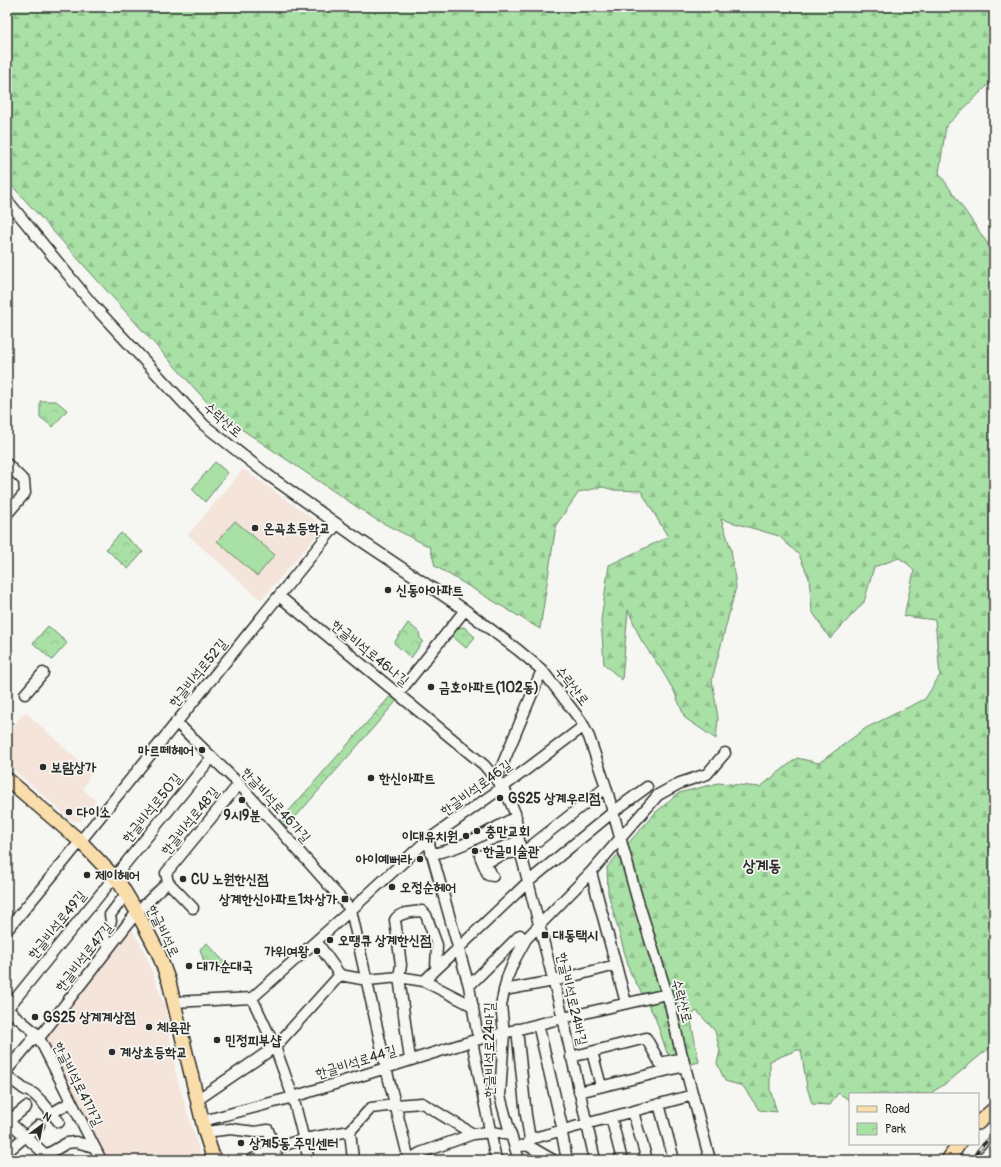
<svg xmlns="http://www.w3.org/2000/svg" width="1001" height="1167" font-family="Pangolin,'Poor Story',sans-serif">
<defs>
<pattern id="forest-firs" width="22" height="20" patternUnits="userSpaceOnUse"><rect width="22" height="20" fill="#a8e0a5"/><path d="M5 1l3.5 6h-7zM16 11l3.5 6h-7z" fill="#91c08e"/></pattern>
<pattern id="park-crowns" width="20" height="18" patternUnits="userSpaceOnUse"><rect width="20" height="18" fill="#a8e0a5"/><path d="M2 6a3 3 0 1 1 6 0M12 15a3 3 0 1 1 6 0" fill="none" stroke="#91c08e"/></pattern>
</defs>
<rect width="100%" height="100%" fill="#f6f6f2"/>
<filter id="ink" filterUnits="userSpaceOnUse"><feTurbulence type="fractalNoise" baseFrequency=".025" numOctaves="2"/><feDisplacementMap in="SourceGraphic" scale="8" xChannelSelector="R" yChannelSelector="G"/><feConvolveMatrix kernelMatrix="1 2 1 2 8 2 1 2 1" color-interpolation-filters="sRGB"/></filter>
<g filter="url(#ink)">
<path fill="#f4e4da" d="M243 469 316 521 317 535 261 600 188 535Z
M25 712 91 772 83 789 96 801 80 821H73L7 764V733Z
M131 928 145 953 165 1006 176 1075 202 1160H105L45 1037Z"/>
<path fill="url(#forest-firs)" stroke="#6a8668" d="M7 7H994V85L989 84 946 126 939 173 994 253V1044L948 1082 929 1094H850V1100L838 1093 830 1105 812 1104 807 1087 801 1050H797L770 1061V1089L777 1112 759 1110 743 1086 725 1081 717 1063 720 1051 715 1031 697 1011 690 1016 699 1062 685 1066 667 1053 655 1017 630 972 608 893 607 867 656 812 679 793 718 783 760 787 797 758 819 763 866 728 925 699 940 675 935 620 904 616 914 571 908 564 899 558 874 567 864 602 830 639 812 611 809 578 799 555 779 536 721 519 731 549 736 587 712 680 718 718 716 739 685 718 674 691 661 669 641 640 628 610 622 680 604 664 601 620 609 565 668 537 641 491 614 490 603 487 579 492 556 525 540 629 435 566 430 547 375 519 216 412 7 180Z"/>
<path fill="url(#park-crowns)" stroke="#6a8668" d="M40 401H56L67 410 53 427 40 417Z
M121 533 143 552 128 569 106 549Z
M408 623 419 632 420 638 423 641 411 658 394 643Z
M48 626 67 643 52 660 33 643Z
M464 627 475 637 466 648 451 635 457 628Z
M394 692 400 697 286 828 280 821Z
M207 943 227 965 220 973 204 962 200 949Z"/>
<path fill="#a8e0a5" stroke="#6a8668" d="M215 462 228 473 205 502 192 489Z
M235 521 275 555 257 576 217 541Z"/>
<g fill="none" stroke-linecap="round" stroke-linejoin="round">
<g stroke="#2b2b2b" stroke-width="13">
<path id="minor" d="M7 200 92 304 204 425 268 475 354 536 465 610 518 650 542 670 581 721 589 737 606 787 637 898 670 1004 679 1044 710 1160
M7 464 24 481 25 493 7 514
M279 596 484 765 505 790 515 813 521 854 563 1018 595 1160
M25 694 43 673
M398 694 465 610
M176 722 239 784 351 910 386 1068 409 1160
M496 780 542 670
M428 840 469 986 477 1032 480 1039
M431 854C463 849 488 831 516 817
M521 854 606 787
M490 871 487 867V862L505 854 521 851
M591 872 626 1003
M493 876 488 875 480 856 519 841
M168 882 193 908
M7 930 66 859 337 524
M316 941 340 975
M109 948 104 937 111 921 110 915 126 894
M424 981 473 1006
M469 986 520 935
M504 990 554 981 616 965
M252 998 275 1047 293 1097 309 1160
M174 1002 252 998 351 910 425 842 503 787 584 726
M7 1009 212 757
M7 1009 37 1034 101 1160
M538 1024 563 1131 562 1134 567 1160
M517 1029 526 1115 530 1139 528 1144
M39 1038 137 912 168 882 166 873 239 784
M472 1041 496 1160
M592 1052 601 1086
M571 1057 646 1038 660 1063 683 1058
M410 1060 399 977 401 965 395 920C399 912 413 912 422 911L426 915 437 945 436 969
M7 1070 37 1034
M7 1076 24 1089 34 1094 43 1103 59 1122
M579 1092 685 1066
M197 1100 275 1047 340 975 367 980 399 977 424 981 528 882 613 812 647 787
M659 1104 674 1160
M633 1112 647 1160
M52 1113 71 1102
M611 1117 622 1160
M7 1120 46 1155 48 1160
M9 1121 26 1107
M203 1121 293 1097 472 1041 563 1018 667 994
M205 1132 231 1129 255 1132 268 1130 278 1160
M530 1139 693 1095
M521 1146 527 1145 553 1160
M7 1152 39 1125
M46 1155 67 1143 76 1142 94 1147
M251 1160 275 1148 304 1139 350 1131
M353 1160 350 1131 371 1108 395 1105 422 1103 473 1134 491 1132 511 1135
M409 1160 420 1153 473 1134
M519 1160 509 1129 500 1096 504 1033 501 1005 507 978 514 961 526 939 591 872 658 795 680 783 707 774 725 753
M981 1160 994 1147"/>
</g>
<g stroke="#2b2b2b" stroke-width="16">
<path id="major" d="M7 779 80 841 119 882 137 912 158 952 169 982 205 1132 214 1160
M978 1123 994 1109
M948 1160 959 1144"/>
</g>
<use href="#minor" stroke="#f6f6f2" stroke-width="10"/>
<use href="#major" stroke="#f9deab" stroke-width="13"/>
<g stroke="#2b2b2b" stroke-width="3.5">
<path id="rail" d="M972 1160 979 1149 994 1134"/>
</g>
<use href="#rail" stroke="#f6f6f2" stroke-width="2" stroke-dasharray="6" stroke-linecap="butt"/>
</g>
</g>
<g fill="#2b2b2b" stroke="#f6f6f2" stroke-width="1.5">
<circle cx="255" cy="528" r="4"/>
<circle cx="388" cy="590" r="4"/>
<circle cx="431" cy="687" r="4"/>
<circle cx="202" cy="750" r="4"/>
<circle cx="43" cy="767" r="4"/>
<circle cx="371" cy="778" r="4"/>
<circle cx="500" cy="798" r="4"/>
<circle cx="242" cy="800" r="4"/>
<circle cx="69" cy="812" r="4"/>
<circle cx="477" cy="831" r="4"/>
<circle cx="466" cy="836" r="4"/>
<circle cx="475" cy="851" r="4"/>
<circle cx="420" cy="859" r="4"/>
<circle cx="87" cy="875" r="4"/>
<circle cx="183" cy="879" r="4"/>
<circle cx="392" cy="887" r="4"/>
<rect x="341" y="895" width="8" height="8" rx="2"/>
<rect x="541" y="931" width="8" height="8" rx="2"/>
<circle cx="330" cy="940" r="4"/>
<circle cx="317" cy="951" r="4"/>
<circle cx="189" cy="966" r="4"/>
<circle cx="35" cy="1017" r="4"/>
<circle cx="149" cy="1027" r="4"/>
<circle cx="217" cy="1040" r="4"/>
<circle cx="112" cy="1052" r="4"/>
<circle cx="241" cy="1143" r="4"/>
</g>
<g text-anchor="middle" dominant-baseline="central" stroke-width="3.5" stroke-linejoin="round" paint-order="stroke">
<g font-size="14" fill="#2b2b2b" stroke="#f6f6f2">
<text transform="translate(223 420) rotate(41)">수락산로</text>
<text transform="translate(370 653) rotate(39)">한글비석로46나길</text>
<text transform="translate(198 673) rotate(-51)">한글비석로52길</text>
<text transform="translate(572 686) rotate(52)">수락산로</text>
<text transform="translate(476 788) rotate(-36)">한글비석로46길</text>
<text transform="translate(276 805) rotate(48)">한글비석로46가길</text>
<text transform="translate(152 808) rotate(-51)">한글비석로50길</text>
<text transform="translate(190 821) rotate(-51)">한글비석로48길</text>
<text transform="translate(57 925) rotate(-51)">한글비석로49길</text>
<text transform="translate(163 931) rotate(64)">한글비석로</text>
<text transform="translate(84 957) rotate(-52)">한글비석로47길</text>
<text transform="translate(572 999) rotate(77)">한글비석로24바길</text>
<text transform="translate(682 1001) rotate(75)">수락산로</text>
<text transform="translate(489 1050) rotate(-90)">한글비석로24마길</text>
<text transform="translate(356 1062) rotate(-17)">한글비석로44길</text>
<text transform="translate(78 1084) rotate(63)">한글비석로41가길</text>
</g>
<g font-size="14" font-weight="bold" fill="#2b2b2b" stroke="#f6f6f2" text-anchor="start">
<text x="263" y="528">온곡초등학교</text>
<text x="396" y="590">신동아아파트</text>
<text x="439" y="687">금호아파트(102동)</text>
<text x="194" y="750" text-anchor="end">마르떼헤어</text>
<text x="51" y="767">보람상가</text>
<text x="379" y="778">한신아파트</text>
<text x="508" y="798">GS25 상계우리점</text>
<text x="77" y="812">다이소</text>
<text x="242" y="815" text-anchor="middle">9시9분</text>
<text x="485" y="831">충만교회</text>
<text x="458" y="836" text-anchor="end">이대유치원</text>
<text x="483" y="851">한글미술관</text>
<text x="412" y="859" text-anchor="end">아이예뻐라</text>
<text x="95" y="875">제이헤어</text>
<text x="191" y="879">CU 노원한신점</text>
<text x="400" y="887">오정순헤어</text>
<text x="337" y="899" text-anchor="end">상계한신아파트1차상가</text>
<text x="553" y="935">대동택시</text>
<text x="338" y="940">오땡큐 상계한신점</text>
<text x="309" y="951" text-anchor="end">가위여왕</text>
<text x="197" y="966">대가순대국</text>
<text x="43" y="1017">GS25 상계계상점</text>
<text x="157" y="1027">체육관</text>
<text x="225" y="1040">민정피부샵</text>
<text x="120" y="1052">계상초등학교</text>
<text x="249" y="1143">상계5동 주민센터</text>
</g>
<g font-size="16" font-weight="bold" fill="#2b2b2b" stroke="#f6f6f2">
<text x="762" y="866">상계동</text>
</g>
</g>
<rect width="1001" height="1167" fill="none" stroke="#f6f6f2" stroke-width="24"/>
<rect x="12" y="12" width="977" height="1143" fill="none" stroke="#2b2b2b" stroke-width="1.5" filter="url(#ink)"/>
<rect x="849" y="1093" width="130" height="52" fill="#f6f6f2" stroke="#a5a5a2"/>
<rect x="857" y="1106" width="20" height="6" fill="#f9deab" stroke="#a5a5a2"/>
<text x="885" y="1113" font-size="12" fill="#2b2b2b">Road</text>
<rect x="857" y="1123" width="20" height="12" fill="url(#park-crowns)" stroke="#a5a5a2"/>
<text x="885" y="1133" font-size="12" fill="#2b2b2b">Park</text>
<g transform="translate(42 1125) rotate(32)" stroke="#f6f6f2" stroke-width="3" paint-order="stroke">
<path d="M0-3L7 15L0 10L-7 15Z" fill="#2b2b2b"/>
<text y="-6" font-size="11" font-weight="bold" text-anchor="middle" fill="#2b2b2b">N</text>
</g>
</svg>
